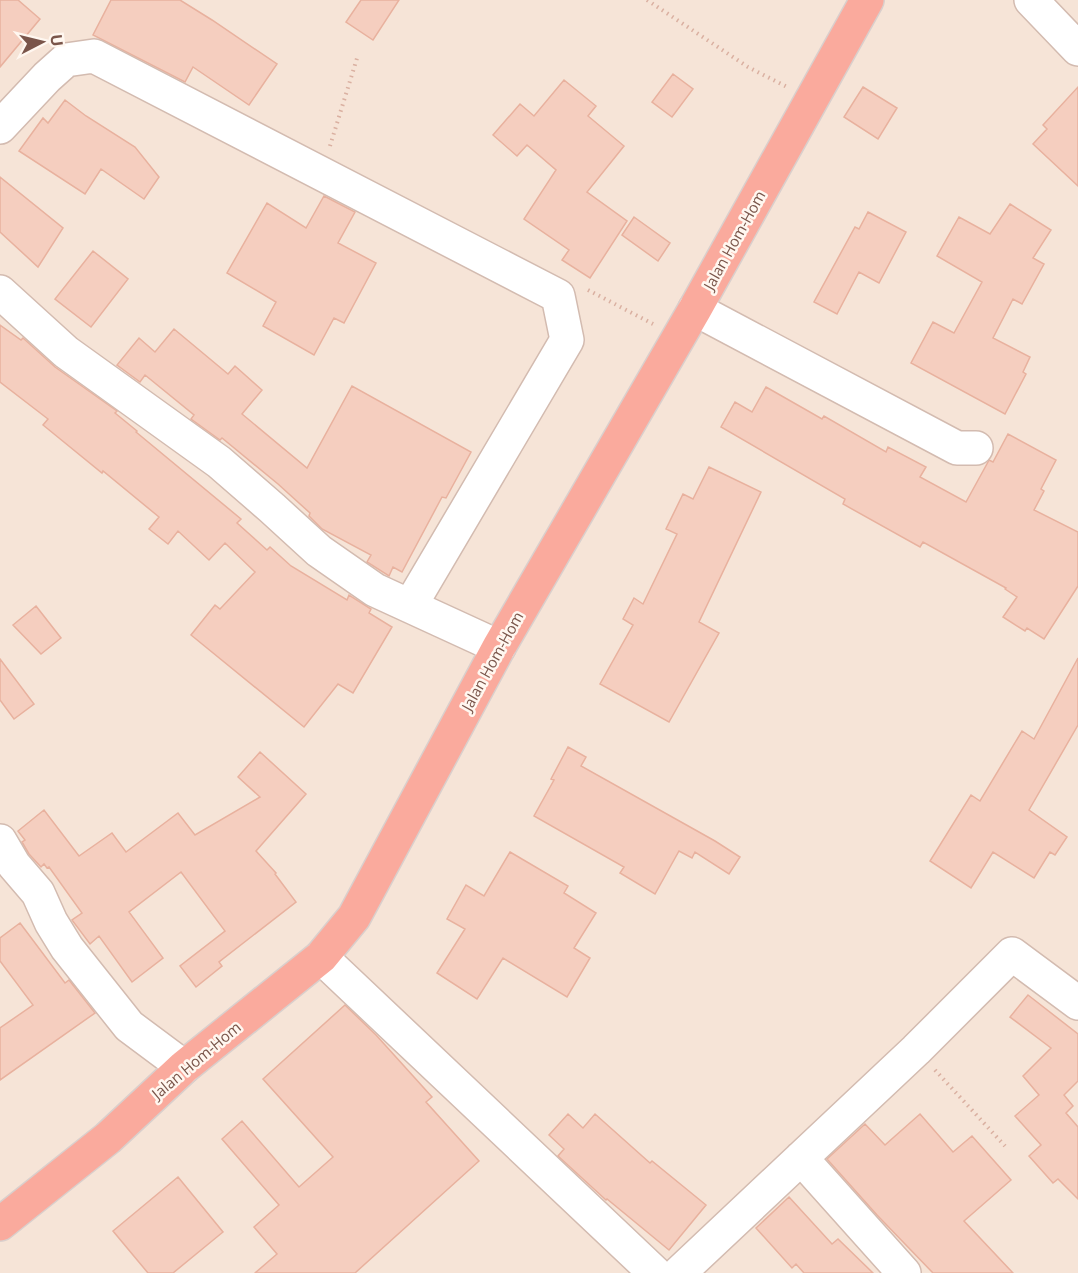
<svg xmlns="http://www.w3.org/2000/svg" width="1078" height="1273" font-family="'Open Sans',sans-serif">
<rect width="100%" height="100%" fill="#fef3e9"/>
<path fill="#f6e4d7" d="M0 0H1078V1273H0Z"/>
<path fill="#f5cebf" stroke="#e8b19e" stroke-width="1.5" d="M0 0H18L40 19 0 67Z
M111 0H180L212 20 277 64 249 105 193 67 185 82 93 35Z
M361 0H399L373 40 346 22Z
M673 74 693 89 672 117 652 102Z
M564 80 596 106 588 116 624 146 587 192 627 221 590 278 562 260 569 250 524 219 556 170 527 145 517 156 493 135 520 104 534 116Z
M863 87 897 108 878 139 844 117Z
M1078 87V186L1033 144 1047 129 1043 125Z
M65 100 86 116 135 147 159 177 144 199 101 169 85 194 19 151 43 118 48 123Z
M0 177 63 228 38 267 0 232Z
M324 196 355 212 338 243 376 263 344 323 334 318 314 355 263 326 276 302 227 273 267 203 306 228Z
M1010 204 1051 230 1033 258 1044 264 1022 304 1013 299 993 338 1030 357 1023 372 1026 374 1005 414 911 363 933 322 954 333 982 282 937 256 959 217 990 234Z
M868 212 906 232 879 283 859 272 837 314 814 302 855 227 859 229Z
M634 217 670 243 658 261 622 235Z
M93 251 128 279 91 327 55 299Z
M0 325 21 340 23 338 55 367 117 411 115 413 137 431 136 432 241 519 237 523 267 550 270 547 291 566 347 600 349 595 371 609 369 613 392 627 353 693 338 684 304 727 191 635 215 605 220 609 255 572 225 543 209 560 178 531 168 544 149 529 159 517 103 471 102 473 43 425 48 419 0 382Z
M174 329 228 374 235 366 262 390 242 414 307 468 352 386 471 452 446 498 442 497 402 572 393 567 389 576 367 562 371 555 322 529 309 516 310 513 278 484 222 438 220 440 191 419 194 415 145 375 140 382 117 365 139 338 155 352Z
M766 387 822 419 824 416 886 452 888 447 926 467 920 477 966 502 988 462 989 460 993 462 1008 434 1056 460 1041 489 1044 491 1034 510 1078 532V586L1044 639 1027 628 1025 631 1003 617 1017 597 1005 589 1006 588 923 542 920 547 843 504 845 499 721 427 735 402 752 412Z
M709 467 761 492 699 622 719 633 669 722 600 684 633 625 623 619 634 598 643 604 677 534 666 529 683 494 693 499Z
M36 606 61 638 41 654 13 625Z
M1078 658V725L1029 810 1067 837 1055 855 1050 852 1034 878 993 852 971 888 930 861 971 795 980 801 1022 731 1034 739Z
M0 659 34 704 14 719 0 700Z
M568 747 586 757 581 766 715 841 740 857 729 874 695 852 692 858 679 851 655 894 620 873 624 867 534 816 554 780 551 779Z
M260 752 306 794 256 851 276 873 275 874 296 902 219 962 222 966 196 987 180 966 225 931 181 872 129 912 163 958 132 982 99 936 90 944 72 920 82 913 49 867 47 868 44 864 41 867 29 854 22 842 25 840 18 831 44 810 79 856 112 833 126 852 178 813 195 835 260 797 238 777Z
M510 852 568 886 564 893 596 913 574 948 590 958 567 997 503 958 477 999 437 973 465 929 447 919 466 885 484 896Z
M20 923 65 983 69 980 95 1013 0 1080V1028L33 1005 0 961V938Z
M1028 995 1078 1034V1081L1064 1095 1073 1106 1066 1113 1078 1127V1199L1058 1179 1053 1183 1029 1156 1041 1145 1015 1116 1039 1095 1023 1076 1051 1048 1010 1017Z
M345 1005 376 1035 432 1097 426 1102 479 1161 355 1273H255L277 1254 254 1227 279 1205 222 1139 242 1121 299 1187 333 1157 263 1079Z
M568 1114 583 1128 595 1114 650 1163 652 1161 706 1205 669 1250 607 1199 606 1200 558 1156 564 1149 549 1135Z
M920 1114 953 1152 972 1136 1011 1180 964 1221 1013 1273H933L877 1215 827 1159 865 1124 885 1145Z
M178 1177 223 1232 173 1273H148L113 1231Z
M789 1197 832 1244 838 1239 873 1273H804L796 1264 792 1268 756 1228Z"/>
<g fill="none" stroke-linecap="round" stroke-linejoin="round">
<g stroke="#d3bbb0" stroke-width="36">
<path id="minor" d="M1031 0 1078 49
M0 127 47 77 66 60 94 56 558 296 567 340 410 606
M0 292 66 352 219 462 272 508 319 551 375 590 499 647
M695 309 957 448H976
M0 841 14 865 38 893 51 922 67 948 129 1026 184 1067
M321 957 655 1273
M801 1158 904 1273
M679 1273 916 1050 1012 954 1078 1003"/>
</g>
<g stroke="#dacfcc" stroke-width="36">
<path id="highway" d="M0 1224 108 1138 184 1067 321 957 354 917 499 647 695 309 867 0"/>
</g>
<path stroke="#dab0a1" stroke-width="4" stroke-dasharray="1.5 4.5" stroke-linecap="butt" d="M647 0 748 67 787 87
M330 146 358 55
M588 290 653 324
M935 1070 1005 1146"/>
<use href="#minor" stroke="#fff" stroke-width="33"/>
<use href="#highway" stroke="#faaa9d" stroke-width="33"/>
</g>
<g text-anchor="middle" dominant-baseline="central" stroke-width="5" stroke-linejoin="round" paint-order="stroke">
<g font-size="15" fill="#7a554a" stroke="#fff7f0">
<text transform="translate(734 240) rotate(-61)">Jalan Hom-Hom</text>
<text transform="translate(492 661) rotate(-61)">Jalan Hom-Hom</text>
<text transform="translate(196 1060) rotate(-40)">Jalan Hom-Hom</text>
</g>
</g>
<g transform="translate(42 42) rotate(83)" stroke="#fff7f0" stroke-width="4.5" paint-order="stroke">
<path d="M0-4.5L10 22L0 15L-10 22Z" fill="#7a554a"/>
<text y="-9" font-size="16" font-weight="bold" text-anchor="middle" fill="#7a554a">U</text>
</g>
</svg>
